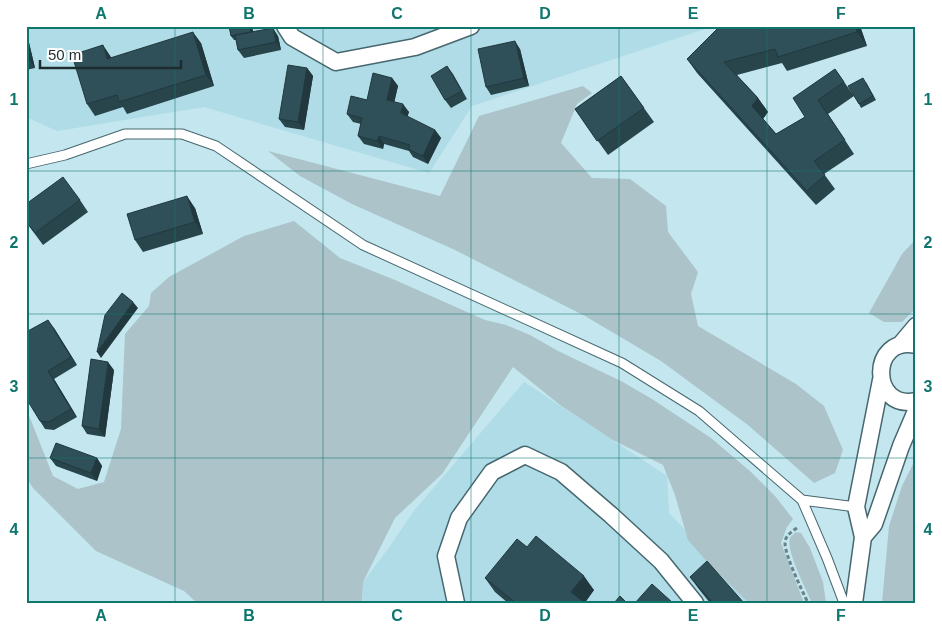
<svg xmlns="http://www.w3.org/2000/svg" width="942" height="629" font-family="Arial,sans-serif">
<rect width="100%" height="100%" fill="#c3e6ef"/>
<path fill="#afdce7" d="M26 26H714L472 106 429 173 204 107 57 131 26 117Z
M524 382 667 476 669 513 704 550 759 603H363V582L388 549 413 512Z"/>
<path fill="#abc3c9" d="M583 86 592 93 577 104 561 143 592 178 630 179 666 206 668 232 698 272 691 294 698 326 796 384 824 406 843 450 835 473 814 483 748 425 661 361 585 316 455 250 352 204 300 176 268 151 440 196 479 116Z
M294 221 340 258 395 280 485 320 506 325 530 335 558 351 621 381 652 399 711 438 751 472 775 496 793 519 787 527 781 543 804 603H749L710 565 688 540 675 495 663 465 611 439 560 405 513 367 442 474 395 518 363 582 362 603H197L184 591 96 551 33 488 26 477V408L53 476 78 489 104 482 121 429 125 334 149 306 151 293 169 277 244 236Z
M916 239V308L902 322H884L869 313 902 254Z
M916 458V603H882L889 526 902 486Z
M796 532 801 533 810 548 823 582 826 603H812C807 591 785 549 790 538 791 536 794 534 796 532Z"/>
<g fill="none" stroke-linecap="round" stroke-linejoin="round">
<g stroke="#47676e" stroke-width="11">
<path id="service" d="M26 164 65 155 125 134H182L216 146 363 245 622 363 699 411 802 500 856 507
M802 500 827 558 844 603"/>
</g>
<g stroke="#47676e" stroke-width="19">
<path id="minor" d="M285 26 292 37 336 62 415 47 471 26
M900 345 916 326
M916 345C869 335 870 411 916 401
M863 537 874 524 901 446 916 411
M456 603 446 556 459 518 492 472 525 455 561 472 611 515 661 561 695 603
M854 603 863 537 856 507 881 380"/>
</g>
<path stroke="#698187" stroke-width="3" stroke-dasharray="4 2.5" stroke-linecap="butt" d="M797 528C791 532 785 536 785 543 785 556 802 590 808 603"/>
<use href="#service" stroke="#fff" stroke-width="9"/>
<use href="#minor" stroke="#fff" stroke-width="16"/>
</g>
<path fill="#28454c" d="M229 26H252L253 32 278 36 281 50 244 58 238 50 236 40H234L231 36Z
M860 26 867 46 787 71 782 63 737 75 758 98 768 112 763 119 776 134 805 117 835 69 854 96 828 114 854 154 824 174 835 189 816 205 697 73 687 59Z
M26 30 35 68 26 70Z
M201 43 214 86 127 114 123 107 95 116 87 104 111 58Z
M520 49 529 86 491 95 486 87Z
M447 66 467 99 451 108 445 100Z
M307 68 313 76 304 130 285 127 279 119Z
M621 76 654 122 608 155 575 109Z
M392 78 398 86 394 102 409 112 407 117 435 130 441 138 428 164 413 157 409 151 384 144 383 149 364 144 358 136 361 124 353 122 347 114 367 100Z
M866 82 876 100 861 108 859 104Z
M80 200 88 212 43 245 26 222V204Z
M195 208 203 234 143 252 135 240Z
M54 328 77 365 54 379 77 417 54 430 45 429 40 421Z
M114 370 105 437 87 434 82 426Z
M50 458H97L102 466 97 481 56 466Z
M527 547 594 590 585 603H508L495 592 485 578Z
M690 577 744 603H710L698 588Z"/>
<path fill="#21383e" d="M250 26H252L254 36 251 32Z
M855 26H860L867 46 857 32Z
M273 28 278 36 281 50 276 42Z
M26 30 35 68 28 58 26 49Z
M193 32 201 43 214 86 206 75Z
M515 41 520 49 529 86 524 78Z
M103 45 111 57 115 70 107 59Z
M447 66 453 74 467 99 462 91Z
M307 68 313 76 304 130 298 122Z
M392 78 398 86 393 108 387 100Z
M758 98 768 112 762 120 752 106Z
M403 104 409 112 406 121 401 113Z
M435 130 441 138 428 164 423 156Z
M379 136 384 144 383 149 377 141Z
M187 196 195 208 203 234 195 222Z
M133 302 138 308 101 358 97 352Z
M48 320 54 328 77 365 71 357Z
M108 362 114 370 105 437 99 429Z
M48 371 54 379 77 417 71 409Z
M97 458 102 466 97 481 91 473Z
M584 576 594 590 584 603 571 592Z"/>
<path fill="#2f5058" stroke="#21383e" d="M229 26H250L251 32 231 36Z
M728 26H855L857 32 778 57 775 49 724 62 758 98 752 106 776 134 805 117 793 98 835 69 844 82 818 100 845 140 814 161 825 175 807 191 687 59 717 29Z
M273 28 276 42 238 50 235 35Z
M193 32 206 75 119 102 117 95 87 104 72 55 103 45 107 59Z
M515 41 524 78 486 87 478 49Z
M26 49 28 58 26 59Z
M288 65 307 68 298 122 279 119Z
M447 66 462 91 445 100 431 76Z
M373 73 392 78 387 100 403 104 401 113 435 130 423 156 408 149 410 145 379 136 377 141 358 136 362 118 347 114 351 96 367 100Z
M621 76 644 108 597 141 575 109Z
M863 78 873 96 859 104 848 86Z
M63 177 80 200 35 233 26 221V204Z
M187 196 195 222 135 240 127 214Z
M122 293 133 302 97 352 105 315Z
M48 320 71 357 48 371 71 409 49 422 40 421 26 398V332Z
M91 359 108 362 99 429 82 426Z
M56 443 97 458 91 473 50 458Z
M536 536 584 576 571 592 585 603H516L485 578 517 539 527 547Z
M707 561 744 603H713L690 577Z
M652 584 673 603H635Z
M620 596 627 603H614Z"/>
<path fill="none" stroke="#0f766e" stroke-width="1" stroke-opacity="0.55" d="M175 26V603M323 26V603M471 26V603M619 26V603M767 26V603M26 171H916M26 314H916M26 458H916"/>
<rect width="942" height="629" fill="none" stroke="#ffffff" stroke-width="55"/>
<path d="M40 60v8h141v-8" fill="none" stroke="#1e2c2f" stroke-width="2.5"/>
<text x="48" y="60" font-size="15" fill="#1e2c2f" stroke="#ffffff" stroke-width="4" paint-order="stroke">50 m</text>
<rect x="28" y="28" width="886" height="574" fill="none" stroke="#0f766e" stroke-width="2"/>
<g font-size="16" text-anchor="middle" font-weight="bold" fill="#0f766e">
<text x="101" y="19">A</text>
<text x="249" y="19">B</text>
<text x="397" y="19">C</text>
<text x="545" y="19">D</text>
<text x="693" y="19">E</text>
<text x="841" y="19">F</text>
<text x="14" y="105">1</text>
<text x="928" y="105">1</text>
<text x="14" y="248">2</text>
<text x="928" y="248">2</text>
<text x="14" y="392">3</text>
<text x="928" y="392">3</text>
<text x="14" y="535">4</text>
<text x="928" y="535">4</text>
<text x="101" y="621">A</text>
<text x="249" y="621">B</text>
<text x="397" y="621">C</text>
<text x="545" y="621">D</text>
<text x="693" y="621">E</text>
<text x="841" y="621">F</text>
</g>
</svg>
